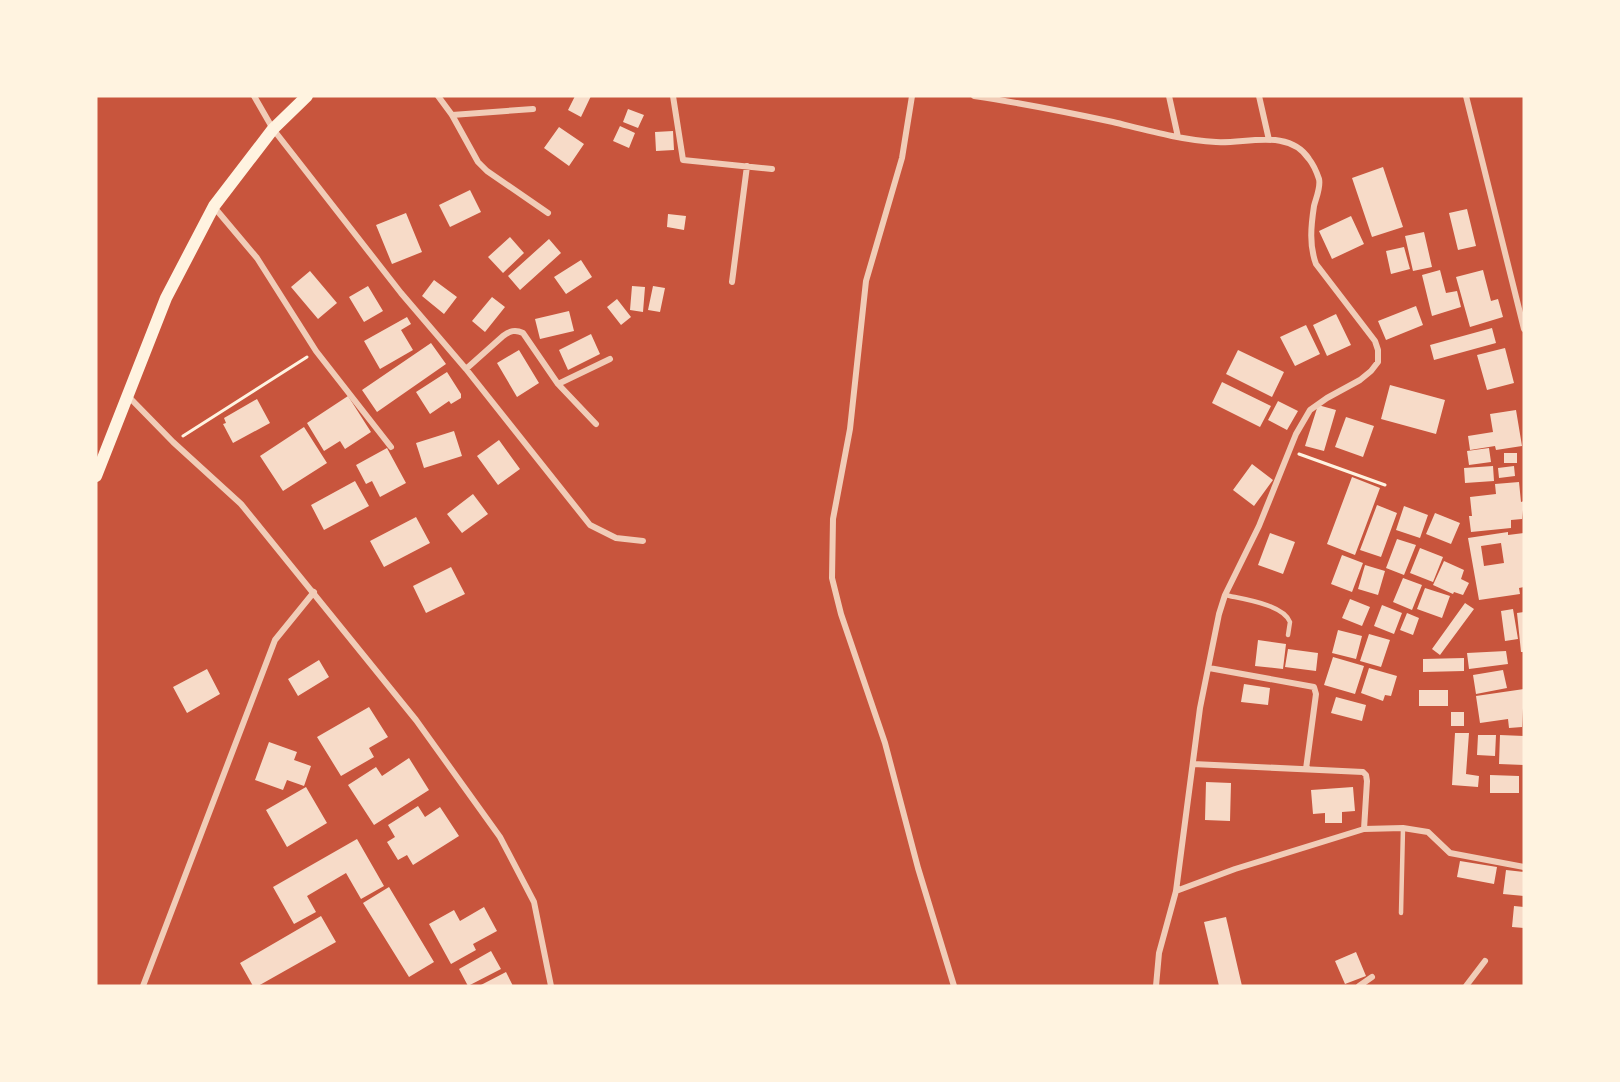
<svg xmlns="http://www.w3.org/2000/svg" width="1620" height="1082" font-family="Montserrat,sans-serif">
<rect width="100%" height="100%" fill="#c8553d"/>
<path fill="#f7dbc8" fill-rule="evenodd" d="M575 96H591L581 117 568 110Z
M628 109 644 115 638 128 623 122Z
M620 126 635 133 629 148 613 141Z
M559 127 584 144 569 166 544 148Z
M673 131 674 150 656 151 655 132Z
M1383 167 1403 227 1372 237 1352 178Z
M470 190 481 212 450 227 439 205Z
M1467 209 1476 246 1458 250 1449 213Z
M406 213 422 252 392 264 376 225Z
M668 214 686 216 684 230 667 227Z
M1351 216 1364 244 1332 259 1319 231Z
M1424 232 1432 267 1413 271 1405 236Z
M510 237 524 253 503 273 488 257Z
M549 239 561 253 520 290 508 276Z
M1404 247 1410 269 1391 274 1386 251Z
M581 260 592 277 566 294 554 277Z
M1440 270 1446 293 1457 291 1461 307 1432 316 1422 275Z
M1483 270 1491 301 1498 299 1503 317 1470 327 1456 277Z
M310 271 337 303 318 319 291 287Z
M434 280 457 297 444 314 422 296Z
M368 286 383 311 364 322 349 297Z
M632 286 645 287 643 312 630 310Z
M653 286 665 288 660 312 648 310Z
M492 297 505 307 485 332 472 321Z
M617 299 631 317 621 325 607 307Z
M1416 306 1423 325 1386 340 1378 321Z
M569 311 574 331 540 339 535 319Z
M1336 314 1351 345 1327 356 1313 325Z
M407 317 411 324 401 330 413 350 380 369 364 341Z
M1306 325 1320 354 1295 366 1280 337Z
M1492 328 1496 343 1434 360 1430 345Z
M591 334 600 354 568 370 559 350Z
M431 343 446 364 377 412 362 390Z
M1505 348 1514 383 1487 390 1477 355Z
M519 350 539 383 517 397 497 363Z
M1238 350 1284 372 1272 397 1226 374Z
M447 372 461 394V398L451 404 449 401 430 414 416 392Z
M1222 382 1271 406 1260 427 1212 403Z
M1390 385 1445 400 1436 434 1381 419Z
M348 396 371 432 345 449 340 441 324 451 307 423Z
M257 399 270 423 233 443 223 424 226 423 224 418Z
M1278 401 1298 411 1287 430 1268 420Z
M1318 405 1336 410 1324 451 1305 446Z
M1516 410 1522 446 1496 450 1495 446 1470 450 1468 436 1493 432 1490 414Z
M1346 417 1374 426 1363 457 1335 447Z
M304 427 327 463 283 491 260 456Z
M454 431 462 456 424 468 416 443Z
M499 440 520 469 498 485 477 456Z
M387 448 406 483 380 497 372 481 366 484 356 465Z
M1489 448 1491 462 1469 465 1467 451Z
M1504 453H1517V463H1504Z
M1252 464 1273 480 1254 506 1233 490Z
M1493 466 1494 481 1465 483 1464 468Z
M1514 466 1515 476 1499 478 1498 468Z
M1352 477 1380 488 1355 555 1327 544Z
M355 481 369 506 324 530 311 505Z
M1519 482 1521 502 1524 501 1522 519 1511 520V528L1471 532 1469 516H1472L1470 497 1496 494 1495 484Z
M473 494 488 514 462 533 447 514Z
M1377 505 1397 513 1381 557 1360 550Z
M1404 506 1428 515 1420 538 1396 530Z
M1435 513 1460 523 1451 544 1426 534Z
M416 517 430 543 384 567 370 541Z
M1508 532V535L1524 533V587L1519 588 1520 594 1479 600 1468 538ZM1501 543 1504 563 1484 566 1481 546Z
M1270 533 1295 542 1283 574 1258 565Z
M1397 539 1416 545 1404 575 1386 568Z
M1420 548 1443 557 1433 582 1410 573Z
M1342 555 1363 563 1352 592 1331 584Z
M1444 561 1464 570 1461 579 1469 583 1463 595 1454 592 1453 594 1433 585Z
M1365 565 1385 571 1378 595 1358 589Z
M451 567 465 594 426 613 413 586Z
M1403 578 1422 585 1412 610 1393 602Z
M1425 588 1450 596 1442 618 1417 609Z
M1350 599 1370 607 1362 626 1342 618Z
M1465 603 1474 609 1440 655 1432 649Z
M1382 605 1402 613 1394 634 1374 626Z
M1513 609 1518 639 1505 641 1501 611Z
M1524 612V652H1521L1517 613Z
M1407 613 1419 618 1413 635 1400 630Z
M1338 630 1362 636 1356 659 1332 653Z
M1369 634 1390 640 1381 667 1360 661Z
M1258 640 1286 644 1283 669 1255 666Z
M1288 649 1318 653 1316 671 1285 667Z
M1506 651 1508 664 1469 669 1467 653Z
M1333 657 1364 666 1355 694 1324 685Z
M1464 658V671L1423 672V659Z
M319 660 329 677 298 696 288 679Z
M1369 668 1397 676 1391 696 1385 695 1383 701 1361 693Z
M207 669 220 694 187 713 173 687Z
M1503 670 1507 688 1476 694 1473 675Z
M1244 684 1270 688 1268 705 1241 702Z
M1524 689 1522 727 1509 728 1508 719 1480 723 1476 696Z
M1419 690H1448V706H1419Z
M1336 697 1366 705 1362 721 1331 713Z
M369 707 388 737 369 748 374 757 341 776 317 737Z
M1451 712H1464V726H1451Z
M1455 733H1469L1466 774 1479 776 1478 787 1452 785Z
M1478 735H1496L1495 756 1477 755Z
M1500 735 1524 736V765L1499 764Z
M269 742 297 752 294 760 311 766 304 786 287 780 283 790 255 780Z
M409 758 429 790 374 825 348 785 376 767 382 776Z
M1490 775 1519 776V793H1490Z
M1206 782 1231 783 1230 821 1205 820Z
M306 787 327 823 287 847 266 810Z
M1353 787 1355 811 1342 812V823H1325V813L1313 814 1311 790Z
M418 806 425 817 440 807 459 836 413 865 407 855 398 860 387 842 395 837 388 825Z
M357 839 384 886 361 899 346 873 307 896 316 912 294 924 273 887Z
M1460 861 1497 867 1494 884 1457 877Z
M1506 870 1524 872V896L1503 894Z
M389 887 434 962 409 977 363 903Z
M1514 906 1524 907V928L1512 927Z
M484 907 497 931 473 944 476 950 451 964 429 924 454 910 460 921Z
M321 916 336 942 258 986H253L240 963Z
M1226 917 1242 986H1219L1204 922Z
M491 951 501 969 468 986 459 969Z
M1356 952 1366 976 1345 984 1335 961Z
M506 972 513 986H479Z"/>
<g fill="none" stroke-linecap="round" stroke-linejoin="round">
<path stroke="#fff3e0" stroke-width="3" d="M183 436 307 357
M1299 454 1385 485"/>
<path stroke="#f1ccb7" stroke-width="4.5" d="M1225 595C1242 599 1283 604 1290 622L1288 635
M1401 913 1403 828"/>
<path stroke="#f1ccb7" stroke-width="6" d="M254 96 273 129 401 293 466 369 590 525 616 538 643 541
M438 96 452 115 478 162 487 171 548 213
M673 96 683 160 772 169
M912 96 902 158 866 281 850 429 833 519 832 578 841 614 885 743 918 868 954 986
M974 96C1021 103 1066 112 1113 122 1146 130 1181 140 1216 142 1246 144 1289 128 1309 159 1313 164 1317 173 1319 179 1321 187 1316 198 1314 206 1311 226 1309 245 1316 264L1375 341 1378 350V362L1371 371 1360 380 1327 398 1310 410 1296 434 1259 526 1225 595 1219 614 1200 708 1176 891 1159 953 1156 986
M1169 96 1178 137
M1259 96 1269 140
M1466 96 1524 329
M452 115 533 109
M214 207 257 258 316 351 391 447
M732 282 747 166
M466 369 503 336C510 331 515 329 523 333L558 384 596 424
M558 384 610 359
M128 396 173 442 241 504 416 720 500 837 534 902 551 986
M1209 668 1314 687 1316 694 1306 769
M1193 764 1363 772 1366 775 1367 781 1364 829
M1176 891 1235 869 1364 829 1403 828 1428 832 1450 853 1524 867
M143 986 275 640 314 592
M1359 986 1372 977
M1466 986 1485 961"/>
<path stroke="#fff3e0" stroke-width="12" d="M96 476 166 298 214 206 273 129 307 96"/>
</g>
<rect width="1620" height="1082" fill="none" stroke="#fff3e0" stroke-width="195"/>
</svg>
